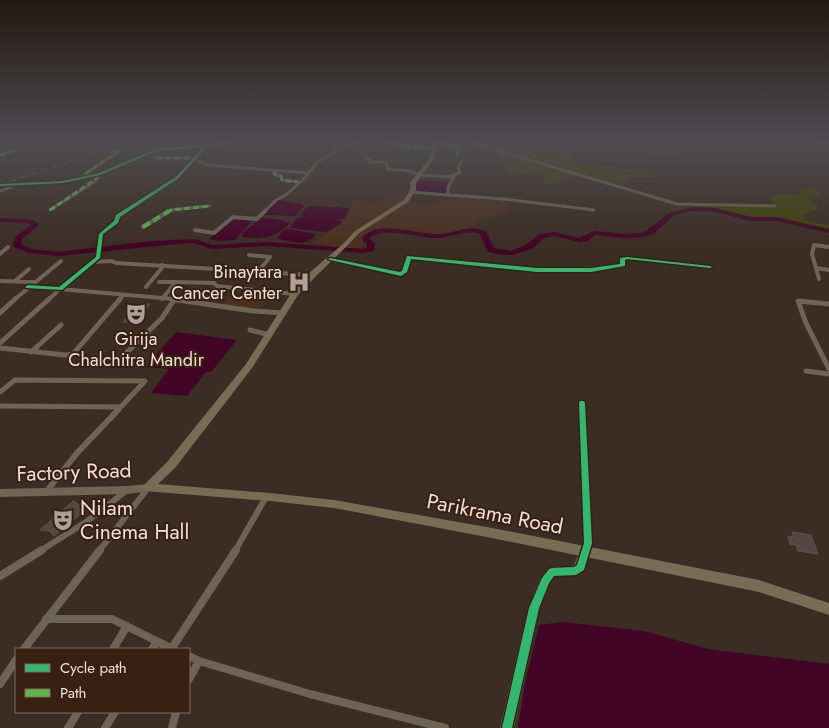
<svg xmlns="http://www.w3.org/2000/svg" width="829" height="728" font-family="Jost,sans-serif">
<rect width="100%" height="100%" fill="#3a2d24"/>
<path fill="#4b301d" d="M399 193 413 194 411 203 423 206 459 198 505 200 510 211 482 219 475 226 451 233 441 235 390 229 373 230 364 237 363 246 356 251 314 243 345 220 353 201 377 203Z
M244 290 273 294 260 310 223 305 230 297H240Z"/>
<path fill="#3f4306" d="M509 143H522L530 147 562 151 576 156 572 162 576 163 631 169 657 177 628 178H626L630 182C612 186 599 177 581 175 568 174 558 185 544 184L543 180 546 176 541 172 519 175 500 165V151L491 146 502 147Z
M573 143H595L596 146 616 148 614 150 615 152C601 156 584 148 573 143Z
M652 146 685 149 680 152 682 156 680 157 659 156 647 152 649 147Z
M810 188 817 190 821 194 807 199 818 207 816 210 802 214V217L810 222 829 225V230L778 217H754L715 209 665 210 693 206 774 207 777 206 770 197 773 195 801 194V189Z"/>
<path fill="#430426" d="M420 179 422 181 450 182 445 194 415 192 414 183Z
M279 200 301 204 304 206 296 216 265 215 270 207Z
M307 207 312 206 350 208 345 219H338L341 221V224L326 232 290 228 296 218 303 217 301 214Z
M233 218 253 220 235 240 219 241 209 239Z
M261 218 276 219 290 223C275 238 262 240 242 237L243 233Z
M288 229 316 234C309 247 289 242 277 238L282 231Z
M176 332 237 340 211 372H206L187 396 151 393 169 369 146 367Z
M563 622 644 631 708 649 829 664V728H518L525 684 539 625Z"/>
<g fill="none" stroke-linecap="round" stroke-linejoin="round">
<path fill="#430426" fill-rule="evenodd" d="M692 207 716 208 750 217H776L829 229V233L776 221H750L716 212 692 211 675 215 653 234 642 237 624 238 595 235 588 241 579 242 554 236 544 238 532 249 512 255H501L488 252 480 234C465 229 450 239 434 238 417 237 384 226 369 238L375 244 374 251 363 253 266 246 211 249 194 243H187L59 256 29 253 14 247 13 245 16 236 31 225 30 223 0 222V218L34 220 39 225 22 239 21 244 31 249 59 252 151 241 195 239 212 245 266 242 363 249 367 248V244L361 238C380 218 416 235 440 234 458 233 467 224 486 231L494 248 511 251 526 245 539 234 554 232 579 238 594 231 624 234 641 233 647 230 671 212Z"/>
</g>
<path fill="#534743" stroke="#5f534e" d="M138 304H150L136 322H123Z
M73 501 87 509 54 536 50 531 40 530Z
M792 532 811 535 818 554 798 551 796 545 790 544 788 536 794 537Z"/>
<g fill="none" stroke-linecap="round" stroke-linejoin="round">
<path stroke="#6d6454" stroke-width="3" d="M388 143 409 147H433
M434 143 460 147 456 156
M472 143 677 204 775 206
M821 143 829 144
M206 146 229 143
M0 155 18 149
M156 158H195
M366 158H370V162H384L387 164V169L409 171 420 175 454 177 448 187V195L412 192
M195 160 208 165 309 173
M275 171 274 174 281 176 282 180 298 182
M450 176 460 173 458 168 462 160
M81 177 119 151H111
M0 185 63 182 100 174 156 150 206 146 178 177 123 213
M0 191 11 187
M448 195 503 199 594 210
M50 210 94 182 100 174
M167 213 171 210 209 206
M263 213 276 200 286 195 305 178 317 162 346 146 357 143"/>
<path stroke="#6d6454" stroke-width="4" d="M143 227 169 211
M195 230 214 233 233 217 257 219 265 211
M0 254 8 247
M249 255 270 257 258 272
M330 259 401 274 404 272 409 257C480 264 552 276 623 265L622 259 627 258 710 267
M92 262 111 261 116 263 312 275
M816 268 812 254 814 245 829 247
M819 279 816 268 829 270
M0 281 34 282
M15 281 29 269
M159 282H176
M28 287 60 289 98 257 101 234 116 222 118 216 125 211
M146 287 161 269 162 265
M162 299 176 282 214 283 217 286 295 294
M14 300 61 261
M48 300 60 289 185 300
M119 300 123 295"/>
<path stroke="#6d6454" stroke-width="5" d="M171 299 253 311 284 313
M829 304 798 301 806 323 829 369
M0 313 15 299
M250 330 270 335
M0 343 49 299
M0 348 65 355 73 354 120 299
M31 352 61 325
M120 359 162 318 174 300
M806 371 829 374
M0 392 15 380 145 381 117 411
M582 403V411
M0 406 120 407"/>
<path stroke="#6d6454" stroke-width="6" d="M582 410 588 543 585 551
M46 492 77 453 118 410
M40 551 86 522 126 491
M99 551 148 488
M235 551 266 497"/>
<path stroke="#6d6454" stroke-width="8" d="M0 576 42 550
M46 619H112L173 649
M172 648 236 550
M24 649 100 550
M113 649 127 626
M152 649 157 641
M189 656 199 661 310 694 445 728
M189 679 199 661
M0 684 16 660
M68 728 78 712
M105 728 115 712
M172 728 176 712"/>
<path fill="#706452" fill-rule="evenodd" d="M148 484 151 485 153 488 151 491 127 494 0 497V489L127 486Z
M585 547 589 548 590 551C584 577 580 576 555 577L549 584 540 608 514 728H500C505 707 510 685 515 664 520 643 532 581 548 569 555 564 567 569 574 565L581 548Z"/>
<path fill="#786c55" fill-rule="evenodd" d="M432 143H436L433 160 416 183V190L408 202 359 233 347 246 315 277 298 295 252 368 175 468 158 484 270 493 334 500 492 528 759 580 829 603V615L759 592 492 538 334 508 270 501 144 491 142 488 144 485 167 462 246 364 292 292 309 273 343 244 355 231 404 200 410 190V183L428 160Z"/>
<path stroke="#70675b" stroke-width="1" stroke-dasharray="5.5 5.5" stroke-linecap="butt" d="M0 185 122 143"/>
<path stroke="#58b947" stroke-width="3" stroke-dasharray="6 3" stroke-linecap="butt" d="M388 143 409 147H433
M434 143 460 147 456 156
M472 143 478 145
M0 155 18 149
M156 158H195
M275 171 274 174 281 176 282 180 298 182
M85 174 119 151H111
M50 210 99 177
M167 213 171 210 209 206"/>
<path stroke="#58b947" stroke-width="4" stroke-dasharray="8 4" stroke-linecap="butt" d="M143 227 169 211"/>
<g stroke="#382112" stroke-width="3">
<path id="cycleway" d="M206 145H207V147L179 178 120 217 118 223 103 234 100 258 62 290 26 288 25 287 28 285 59 287 96 257 99 234 114 221 116 215 177 176 203 147 157 151 101 175 63 183 0 186V184L63 181 99 173 155 149Z
M407 256 537 268H591L620 264V258L627 257 710 266 712 267 710 268 627 259 625 260V266L591 272H537L411 259 407 272 401 276 330 260 328 259 330 258 400 272 402 271Z
M580 401H584L585 403 592 543 584 570 576 575 554 576 549 583 539 608 512 728H502L529 608 542 578 549 569 552 568 574 567 577 565 584 543 579 403Z"/>
</g>
<use href="#cycleway" fill="#33b770" fill-rule="evenodd"/>
</g>
<linearGradient id="sky" x2="0" y2="1"><stop stop-color="#201914"/><stop offset="0.58" stop-color="#4f4c50"/><stop offset="1" stop-color="#4f4c50" stop-opacity="0"/></linearGradient>
<rect width="829" height="245" fill="url(#sky)"/>
<defs>
<g id="hospital-bare" transform="scale(1.725)"><path d="M-5-5h3v3.5h4V-5h3V5h-3V1.5h-4V5h-3Z" fill="#b0a198" stroke="#382112" stroke-width="2.5" paint-order="stroke"/></g>
<g id="theatre-bare" transform="scale(1.725)"><path d="M-5-5.5Q0-4 5-5.5V0Q5 5 0 6Q-5 5-5 0ZM-3.3-2.5H-1v1.5H-3.3ZM1-2.5H3.3v1.5H1ZM-2.8 1Q0 5.5 2.8 1Z" fill="#b0a198" stroke="#382112" stroke-width="2.5" paint-order="stroke"/></g>
</defs>
<g fill-rule="evenodd">
<use href="#hospital-bare" x="299" y="282"/>
<use href="#theatre-bare" x="136" y="314"/>
<use href="#theatre-bare" x="63" y="520"/>
</g>
<g text-anchor="middle" dominant-baseline="central" stroke-width="4" stroke-linejoin="round" paint-order="stroke">
<g font-size="18" fill="#f0e0d7" stroke="#382112" text-anchor="end">
<text x="282" y="272">Binaytara<tspan x="282" dy="21">Cancer Center</tspan></text>
<text x="136" y="339" text-anchor="middle">Girija<tspan x="136" dy="21">Chalchitra Mandir</tspan></text>
</g>
<g font-size="21" fill="#f0e0d7" stroke="#382112">
<text transform="translate(74 472) rotate(-2)">Factory Road</text>
<text transform="translate(495 514) rotate(11)">Parikrama Road</text>
</g>
<g font-size="21" fill="#f0e0d7" stroke="#382112" text-anchor="start">
<text x="80" y="508">Nilam<tspan x="80" dy="24">Cinema Hall</tspan></text>
</g>
</g>
<rect x="15" y="648" width="175" height="65" fill="#382112" stroke="#826d61"/>
<rect x="25" y="664" width="25" height="8" fill="#33b770" stroke="#826d61"/>
<text x="60" y="673" font-size="15" fill="#f0e0d7">Cycle path</text>
<rect x="25" y="689" width="25" height="8" fill="#58b947" stroke="#826d61"/>
<text x="60" y="698" font-size="15" fill="#f0e0d7">Path</text>
</svg>
